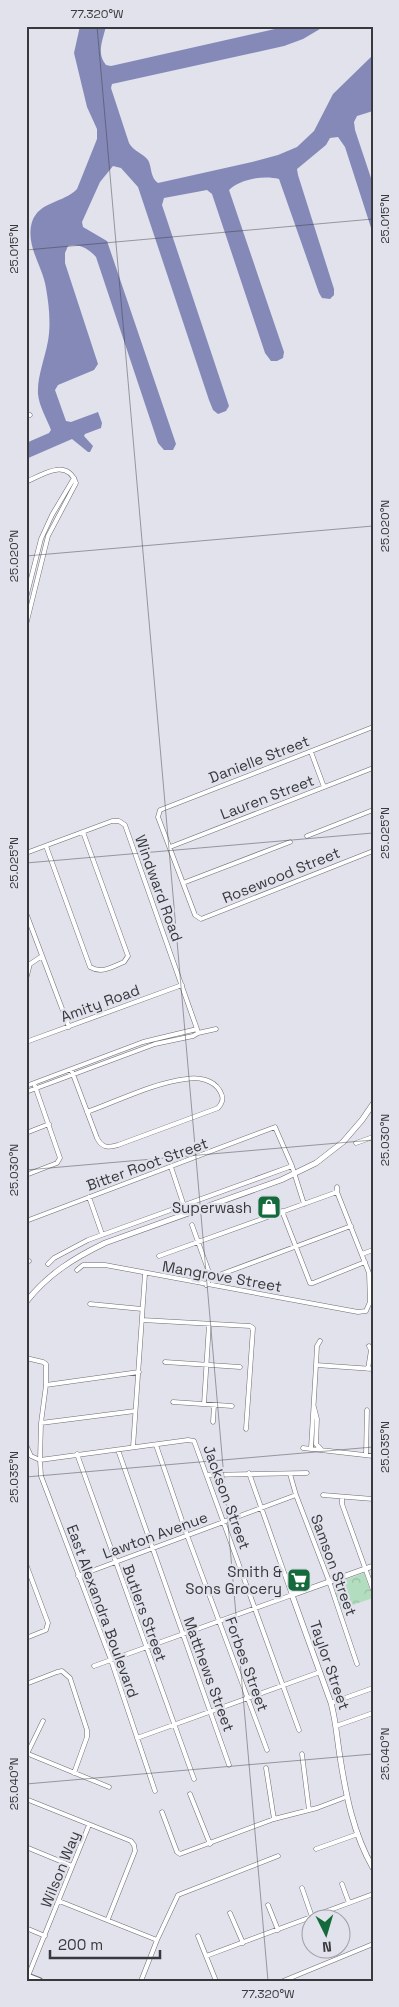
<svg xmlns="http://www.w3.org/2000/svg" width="399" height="2007" font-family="'Space Grotesk',sans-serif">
<defs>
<pattern id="forest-crowns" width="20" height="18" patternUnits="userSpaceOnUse" patternTransform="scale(1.25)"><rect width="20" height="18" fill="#b2debf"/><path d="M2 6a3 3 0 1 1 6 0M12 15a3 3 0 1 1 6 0" fill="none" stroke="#9abfa5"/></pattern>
</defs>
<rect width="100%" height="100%" fill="#e1e2ec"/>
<path fill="url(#forest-crowns)" d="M364 1573 373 1598 341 1609 333 1584Z"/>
<path fill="#8589b8" d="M80 26H106C103 40 96 53 106 65L111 66 288 26H325L303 39 284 46 112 84 111 88 129 143C134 152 143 153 148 160 152 167 150 178 158 183L252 162 278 155 297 147 314 131 333 94 373 55V111L357 116 354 122 355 130 373 184V234L345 147 338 137 330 138 326 145 297 169 298 175 334 289V295L330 299 322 298 319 293 279 179C264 175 240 179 229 190L284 352 283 358 277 361H271L265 353 212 194 207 190 164 198 162 205 229 406 226 411 218 414 213 410 209 400 138 187 121 168 113 166 100 182 82 222 83 227 107 241 176 444 173 450H164L158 443 96 257C89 249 79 243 68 246L65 253V263L98 364 94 370 58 385 55 390 66 421 71 422 98 412 102 423 101 428 85 434 84 436 93 446 90 452H88L72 439 26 459V443L49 433 51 430C47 419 39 406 38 394 37 377 45 358 48 341 51 324 49 305 46 288 43 266 25 246 32 222 39 201 64 203 77 189L97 139V129L87 107 74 53Z"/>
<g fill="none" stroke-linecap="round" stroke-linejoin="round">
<g stroke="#6b6c74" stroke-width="5">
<path id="street" d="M26 416 30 415
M26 482C43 474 67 458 76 483L48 536 26 625
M26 598 41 539 52 515 74 478
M373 727 160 810 158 817 195 915 201 919 373 851
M311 752 324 787
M307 836 373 810
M46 846 90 967C102 974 112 967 124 962L128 956 83 832
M170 847 373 768
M26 853 112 821H119L125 825 197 1029
M183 883 290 842
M26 913 69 1027
M26 979 30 964 42 956
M198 1033 216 1029
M26 1042 182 985
M71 1069 97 1138C102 1148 108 1148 118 1145L218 1108C223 1102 224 1098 220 1091 213 1079 198 1077 186 1079 153 1083 118 1101 87 1112
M26 1086 143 1042 197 1029
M26 1092 155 1044 193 1036 198 1033 197 1029
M26 1133 49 1124
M356 1143 373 1137
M171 1167 184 1206
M26 1175 57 1163 60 1158 35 1086
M337 1187V1192L369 1273 370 1302 366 1311
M89 1197 102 1234
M282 1211 310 1283H313L365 1262
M26 1221 275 1127 292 1166 304 1204
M192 1225 211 1278
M362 1254 373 1250
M159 1256 337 1192
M26 1261H29
M48 1264 54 1258 88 1240 292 1166
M77 1270 83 1265H105L358 1312 366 1311
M206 1285 211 1278 351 1226
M90 1304 142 1309
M142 1320 250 1326 253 1328 246 1429
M26 1358 43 1362 46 1364V1385
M165 1362 240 1367
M316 1365 373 1369
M368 1369 371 1350 369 1346
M139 1372 46 1385 41 1423 40 1460 188 1440 194 1441 299 1730
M173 1402 232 1406
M204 1404 209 1324
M314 1407 317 1419 316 1444 321 1449
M213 1422 214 1405
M41 1423 135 1411
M26 1445 31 1456 40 1460 41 1476 111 1660 155 1791
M156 1445 187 1535 267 1750
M133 1447 145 1274
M303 1448 373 1456
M311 1448 316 1365 317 1346 320 1341
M118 1450 229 1765
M77 1454 194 1779
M366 1454 367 1410
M290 1474 296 1495 329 1581 357 1664
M207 1475 307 1473
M323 1495 373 1499
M342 1497V1504L373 1590
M26 1564 48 1623 46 1630 26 1638
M78 1576 296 1495
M94 1666 292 1595 249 1473
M26 1684 57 1672 62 1671 70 1678 87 1730V1737L74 1773
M331 1703 373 1688
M336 1726 373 1713
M137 1738 320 1672
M26 1753 109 1787
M27 1754 43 1721
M302 1754 309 1810
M266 1768 274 1819
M190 1794 210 1844
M26 1799 131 1841 134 1845 135 1851 108 1919
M162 1812 177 1852 180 1854 274 1819 317 1808 346 1797
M26 1847 72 1866
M316 1849 358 1834
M342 1884 349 1903
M302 1888 312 1917
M59 1901 157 1940
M268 1905 278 1930
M230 1913 243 1943
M26 1928 45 1936
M198 1936 216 1981
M206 1956 373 1894
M28 1976 89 1825
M141 1981 157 1940 178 1895 278 1856
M283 1981 373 1944"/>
</g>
<g stroke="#6b6c74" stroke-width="6">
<path id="secondary" d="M26 1302C48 1274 74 1258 105 1243L281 1180 316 1163 343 1142 362 1120 373 1104
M373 1566 292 1595 331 1703C336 1721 337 1739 340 1757 346 1795 353 1833 373 1868"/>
</g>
<g stroke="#6b6c74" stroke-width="8">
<path id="highway" d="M26 1976 39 1981"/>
</g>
<use href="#street" stroke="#fff" stroke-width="4"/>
<use href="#secondary" stroke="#fff" stroke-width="5"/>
<use href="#highway" stroke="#fff" stroke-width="6"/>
</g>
<path fill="none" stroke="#38393c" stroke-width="1" stroke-opacity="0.45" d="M97 26 268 1981M26 250 373 219M26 556 373 526M26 863 373 833M26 1170 373 1140M26 1477 373 1447M26 1784 373 1754"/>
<defs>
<g id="shop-square" transform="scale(1.25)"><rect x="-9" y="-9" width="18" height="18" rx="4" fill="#156a3c" stroke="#e1e2ec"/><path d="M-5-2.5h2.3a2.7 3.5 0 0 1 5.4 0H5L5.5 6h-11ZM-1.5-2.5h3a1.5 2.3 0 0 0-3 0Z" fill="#fff"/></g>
<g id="supermarket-square" transform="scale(1.25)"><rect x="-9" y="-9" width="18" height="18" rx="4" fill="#156a3c" stroke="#e1e2ec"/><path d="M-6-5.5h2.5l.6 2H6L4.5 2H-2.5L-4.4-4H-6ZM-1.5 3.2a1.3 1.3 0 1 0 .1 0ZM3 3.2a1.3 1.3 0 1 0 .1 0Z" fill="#fff"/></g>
</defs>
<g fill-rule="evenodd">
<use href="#shop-square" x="269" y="1207"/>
<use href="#supermarket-square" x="299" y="1580"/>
</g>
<g text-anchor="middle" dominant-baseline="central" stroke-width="4.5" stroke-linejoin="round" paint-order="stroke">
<g font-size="15" fill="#38393c" stroke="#e1e2ec">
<text transform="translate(259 759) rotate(-21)">Danielle Street</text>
<text transform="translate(267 797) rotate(-21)">Lauren Street</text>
<text transform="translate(281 875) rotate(-22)">Rosewood Street</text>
<text transform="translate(159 888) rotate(70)">Windward Road</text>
<text transform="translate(100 1003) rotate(-20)">Amity Road</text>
<text transform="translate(147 1164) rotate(-20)">Bitter Root Street</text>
<text transform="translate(222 1276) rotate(10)">Mangrove Street</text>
<text transform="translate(227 1497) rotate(70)">Jackson Street</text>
<text transform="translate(155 1535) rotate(-20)">Lawton Avenue</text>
<text transform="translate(334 1565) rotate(70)">Samson Street</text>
<text transform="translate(103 1611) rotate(70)">East Alexandra Boulevard</text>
<text transform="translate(145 1613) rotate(70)">Butlers Street</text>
<text transform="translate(247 1664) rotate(70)">Forbes Street</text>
<text transform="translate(330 1665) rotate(71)">Taylor Street</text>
<text transform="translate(209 1674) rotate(70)">Matthews Street</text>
<text transform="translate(60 1869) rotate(-68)">Wilson Way</text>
</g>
<g font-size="15" fill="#38393c" stroke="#e1e2ec" text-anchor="end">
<text x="252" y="1207">Superwash</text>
<text x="282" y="1571">Smith &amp;<tspan x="282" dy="17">Sons Grocery</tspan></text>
</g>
</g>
<rect width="399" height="2007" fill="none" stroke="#e1e2ec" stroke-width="55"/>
<g transform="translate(326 1934) rotate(175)"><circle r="24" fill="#e1e2ec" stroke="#9d9ea6"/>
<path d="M0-4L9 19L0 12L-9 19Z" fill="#156a3c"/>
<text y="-8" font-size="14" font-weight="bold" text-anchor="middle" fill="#38393c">N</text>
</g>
<path d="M50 1950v8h110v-8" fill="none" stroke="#38393c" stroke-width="2.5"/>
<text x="58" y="1950" font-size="15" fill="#38393c" stroke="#e1e2ec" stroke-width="4" paint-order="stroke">200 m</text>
<rect x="28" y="28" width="344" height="1952" fill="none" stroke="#38393c" stroke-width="2"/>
<g font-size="12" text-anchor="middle" fill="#38393c">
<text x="97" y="18">77.320°W</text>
<text transform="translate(385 219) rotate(-90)" y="4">25.015°N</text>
<text transform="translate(14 249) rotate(-90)" y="4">25.015°N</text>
<text transform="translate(385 526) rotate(-90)" y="4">25.020°N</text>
<text transform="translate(14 556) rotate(-90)" y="4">25.020°N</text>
<text transform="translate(385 833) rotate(-90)" y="4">25.025°N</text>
<text transform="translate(14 863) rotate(-90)" y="4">25.025°N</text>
<text transform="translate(385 1140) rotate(-90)" y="4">25.030°N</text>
<text transform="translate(14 1170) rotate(-90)" y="4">25.030°N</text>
<text transform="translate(385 1447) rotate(-90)" y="4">25.035°N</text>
<text transform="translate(14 1477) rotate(-90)" y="4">25.035°N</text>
<text transform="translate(385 1754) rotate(-90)" y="4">25.040°N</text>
<text transform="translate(14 1784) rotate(-90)" y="4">25.040°N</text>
<text x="268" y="1998">77.320°W</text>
</g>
</svg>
